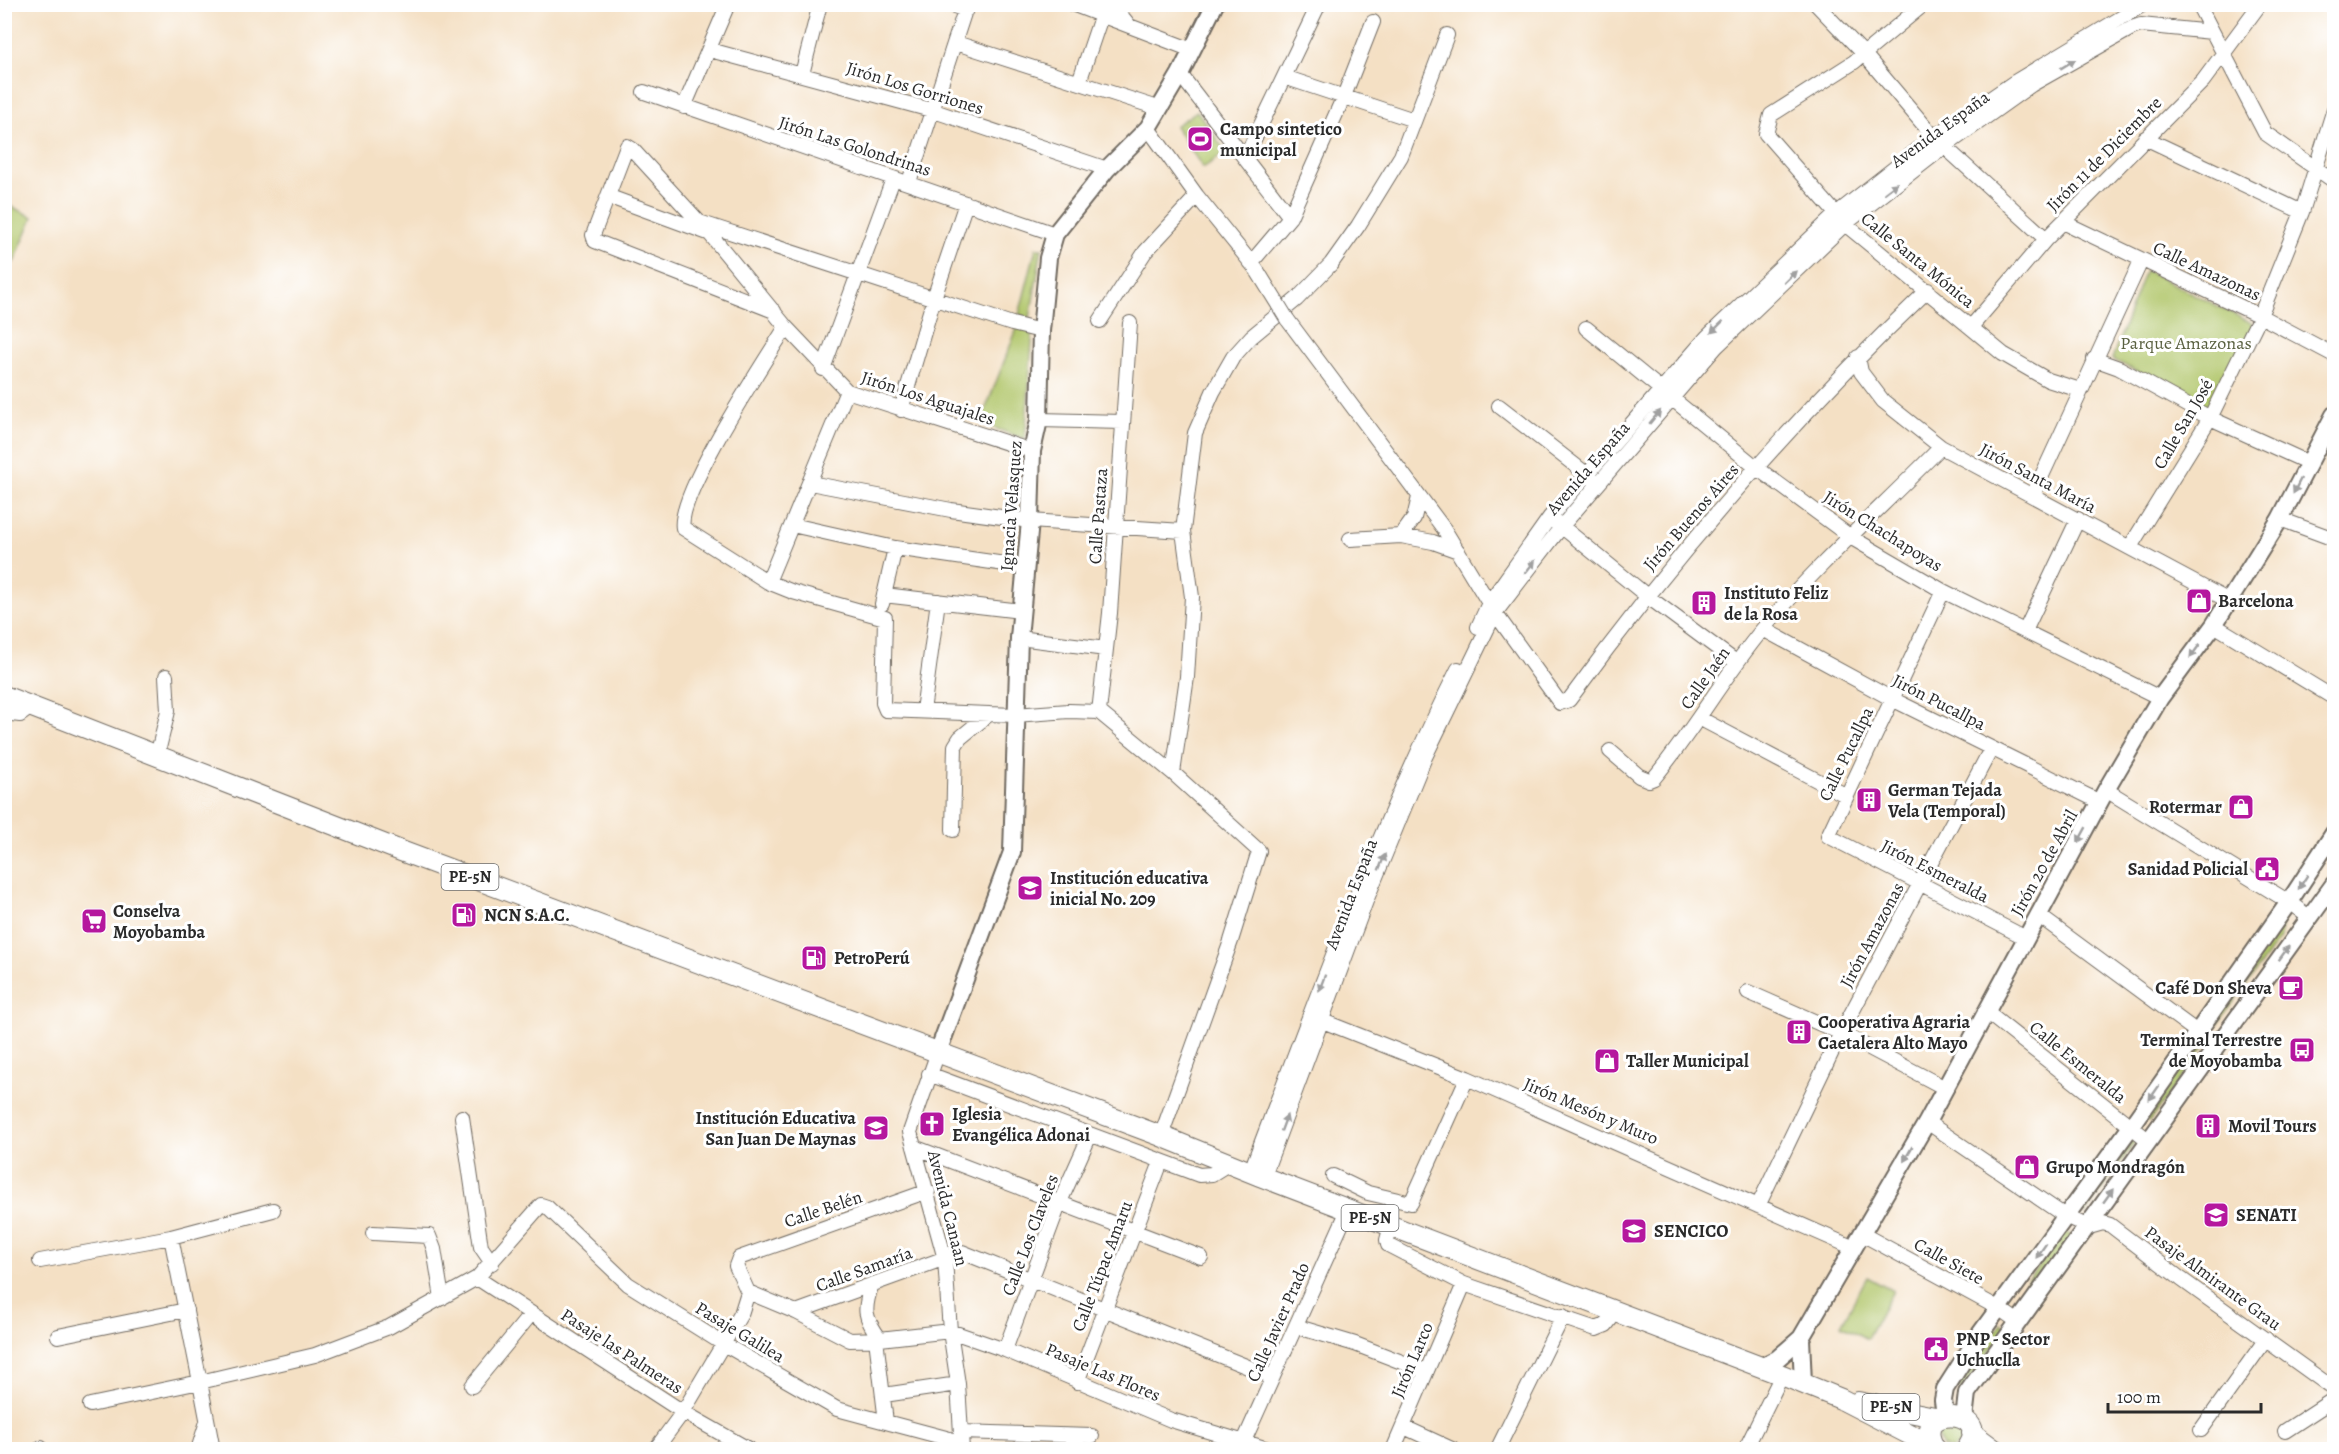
<svg xmlns="http://www.w3.org/2000/svg" width="2339" height="1454" font-family="Alegreya,serif">
<rect width="100%" height="100%" fill="#fff"/>
<filter id="ink" filterUnits="userSpaceOnUse"><feTurbulence type="fractalNoise" baseFrequency=".0167" numOctaves="2"/><feDisplacementMap in="SourceGraphic" scale="12" xChannelSelector="R" yChannelSelector="G"/><feConvolveMatrix kernelMatrix="1 2 1 2 8 2 1 2 1" color-interpolation-filters="sRGB"/></filter>
<filter id="wash" filterUnits="userSpaceOnUse"><feTurbulence type="fractalNoise" baseFrequency=".008" numOctaves="4" result="noise"/><feDisplacementMap in="SourceGraphic" scale="24" xChannelSelector="R" yChannelSelector="G"/><feGaussianBlur stdDeviation="1.35" result="paint"/><feColorMatrix in="noise" values="0 0 0 0 0 0 0 0 0 0 0 0 0 0 0 0 0 1.4 0 .05"/><feComposite in="paint" operator="in"/></filter>
<g filter="url(#wash)">
<rect width="100%" height="100%" fill="#f4e0c4"/>
<path fill="#b1c66b" stroke="#6e784b" stroke-width="1.5" d="M1197 111 1226 152 1203 168 1175 126Z
M6 204 33 217 14 262 5 258Z
M1036 248H1042L1030 318 1019 315Z
M2145 270 2254 324 2213 411 2112 359Z
M1018 326 1033 328 1025 439 980 423Z
M2281 921 2280 938 2209 1036 2201 1031Z
M2198 1043 2204 1047 2149 1122 2144 1118Z
M2133 1136 2137 1139 2085 1214 2081 1211Z
M2063 1230 2072 1236 2018 1312 2010 1306Z
M1867 1277 1893 1291 1867 1339 1841 1325Z
M2001 1324 2007 1327 1962 1389 1955 1388Z
M1940 1422 1965 1430 1960 1445 1951 1449 1942 1447 1935 1430Z"/>
</g>
<g filter="url(#ink)">
<g fill="none" stroke-linecap="round" stroke-linejoin="round">
<g stroke="#716a61" stroke-width="16">
<path id="minor" d="M948 4 966 10
M1072 4 1192 50
M1112 4 1128 24
M1816 4 1864 54 1934 137 2046 239
M1924 4 1854 62 1771 115 1766 134 1845 224 2003 354 2048 380 2080 390
M2198 4 2265 133 2334 181
M956 43 1158 108
M710 50 931 110 1107 169
M802 74 820 4
M1180 74 1290 217
M1284 77 1414 120
M1079 82 1101 17
M644 92 1055 234
M684 107 728 4
M1148 128 1197 196 1256 269
M2145 138 2302 212
M1245 158 1317 8
M909 182 967 4
M610 197 708 233
M699 222 1012 324 1041 331
M2063 222 2260 316 2334 355
M1251 263 1290 217 1344 96 1373 22
M774 311 595 241 593 235 627 146 632 149 710 234 786 327 847 391 1032 451
M1287 319 1444 529 1495 613 1560 703 1569 700C1676 553 1797 415 1928 290
M1100 321 1145 252 1197 196
M786 327C765 361 676 495 683 528L768 582 793 592 885 618 883 703 886 710 1015 715 1069 711 1099 712 1173 773 1259 851 1231 941 1161 1136
M1971 327 2046 239 2203 81 2260 4
M1586 328 1757 468 1852 538 1943 591 2160 698
M1858 357 1861 372 1883 401 1941 447 2229 601
M2094 359 2119 368 2210 418 2309 463
M823 369 893 179
M1499 406 1594 480
M901 410 934 298 966 203
M1039 420 1123 422
M810 483 951 510 1030 521 1183 531
M2033 495 2141 261
M2280 519 2334 539
M1555 521 1647 596 1736 662
M792 525 895 548 1026 567
M1401 536 1433 542 1458 551
M1350 539 1401 536 1414 518 1419 497
M2130 547 2210 418 2260 316 2302 212 2334 109
M768 582 847 391
M1943 591 1828 836 2026 938
M884 595 1021 611
M882 604 895 548
M2214 625 2334 698
M1478 627 1489 603 1550 517 1707 337 1836 214 1934 137 2013 83 2144 4
M1763 629 1892 699 2100 802
M2025 631 2078 519
M1019 638 1106 649
M923 711 938 601
M1099 712 1110 613 1130 323
M4 713 20 715 31 707
M1699 718 1845 795
M1610 751 1639 776 1649 780 1654 778C1693 731 1723 677 1762 630 1817 565 1881 508 1941 447
M157 756 168 711 166 676
M1173 773 1187 677 1192 597 1183 531 1195 433 1213 392 1233 357 1251 337 1297 299 1331 264 1358 226 1401 156 1447 35
M2106 790 2289 902 2310 918
M953 830 955 746 960 738 989 714
M2038 915 2216 1046
M1748 992 1841 1033 1945 1088
M1985 1011 2148 1140
M1315 1018 1467 1078 1854 1248
M938 1052 910 1132 945 1259 950 1331 958 1384 962 1450
M929 1074 1199 1175 1212 1174 1228 1164
M462 1117 481 1247 492 1263
M1927 1122 2065 1216 2089 1227 2103 1223 2110 1225 2181 1279 2334 1389
M914 1147 1201 1257
M1250 1173C1315 1002 1376 832 1458 669
M1333 1176 1368 1193 1411 1203 1467 1078
M1263 1178 1366 901 1425 757 1495 613 1562 526 1716 347 1845 224 1944 147 2031 85 2132 28 2141 25 2212 32
M1758 1206 1841 1033 1991 749
M1391 1226 1387 1240 1388 1245 1464 1284 1596 1329 1606 1325 1616 1312
M373 1233 429 1236 434 1249 442 1298
M1862 1234 2000 1309 2017 1321
M40 1261 171 1237 273 1210
M477 1278 683 1412 750 1450
M872 1284C863 1310 864 1317 880 1339
M748 1292 796 1312 850 1340 880 1339 950 1331 1005 1350 1171 1420 1271 1450
M796 1312 962 1252 1273 1377
M1298 1327 1355 1344 1425 1371
M58 1336 186 1310
M876 1339 886 1422
M1005 1350 1060 1202 1090 1135
M1077 1382 1161 1162
M472 1386 531 1314
M884 1395 958 1384
M90 1405 200 1382 171 1237
M1404 1427 1454 1450
M2201 1430 2266 1339
M2285 1431 2334 1399
M961 1432 1092 1436
M41 1448V1450
M198 1450 207 1422
M213 1450 200 1382 315 1355 389 1327 477 1278 541 1205 547 1207 628 1284 722 1343 837 1409 961 1442
M655 1450 683 1412 741 1314 748 1292 736 1266 739 1258 928 1191
M1240 1450 1348 1210
M1393 1450 1464 1284
M1497 1450 1563 1316
M1745 1450 1782 1375"/>
</g>
<g stroke="#716a61" stroke-width="20">
<path id="major" d="M938 1052 1012 852 1019 638 1030 521 1032 451 1039 420 1041 331 1048 258 1055 234 1107 169 1148 128 1180 74 1215 4
M1801 1338 1803 1383
M1761 1367 1777 1359 1801 1338 1927 1122 2106 790 2160 698 2214 625 2280 519 2334 415
M1945 1416 1943 1400 1945 1389 1980 1334 2130 1128 2289 902 2334 833
M1964 1419 1967 1393 2334 884"/>
</g>
<g stroke="#716a61" stroke-width="22">
<path id="highway" d="M4 696 401 851 1161 1136 1260 1176 1782 1375 1841 1399 1934 1447
M1858 1402 1940 1418
M1972 1433 1995 1450
M1936 1450C1905 1404 1998 1407 1966 1450"/>
</g>
<use href="#minor" stroke="#fff" stroke-width="14"/>
<use href="#major" stroke="#fff" stroke-width="16"/>
<use href="#highway" stroke="#fff" stroke-width="20"/>
<g stroke="#716a61" stroke-width="16" stroke-linecap="butt">
<path id="minor-bridge" d="M1258 272 1287 319"/>
</g>
<use href="#minor-bridge" stroke="#fff" stroke-width="14"/>
</g>
<defs><path id="oneway-solid" d="M-6-.8H1V-3.2L6.5 0L1 3.2V.8H-6Z" transform="scale(1.5)"/></defs>
<g fill="#a0a0a0">
<use href="#oneway-solid" transform="translate(2068 64) rotate(-31)"/>
<use href="#oneway-solid" transform="translate(1891 188) rotate(-38)"/>
<use href="#oneway-solid" transform="translate(1790 277) rotate(-44)"/>
<use href="#oneway-solid" transform="translate(1717 327) rotate(136)"/>
<use href="#oneway-solid" transform="translate(1655 417) rotate(-50)"/>
<use href="#oneway-solid" transform="translate(2297 486) rotate(117)"/>
<use href="#oneway-solid" transform="translate(1530 567) rotate(-52)"/>
<use href="#oneway-solid" transform="translate(2195 651) rotate(126)"/>
<use href="#oneway-solid" transform="translate(2082 835) rotate(119)"/>
<use href="#oneway-solid" transform="translate(1382 862) rotate(-68)"/>
<use href="#oneway-solid" transform="translate(2303 882) rotate(123)"/>
<use href="#oneway-solid" transform="translate(2284 953) rotate(-54)"/>
<use href="#oneway-solid" transform="translate(1322 983) rotate(111)"/>
<use href="#oneway-solid" transform="translate(2154 1093) rotate(125)"/>
<use href="#oneway-solid" transform="translate(1284 1123) rotate(-70)"/>
<use href="#oneway-solid" transform="translate(1908 1154) rotate(120)"/>
<use href="#oneway-solid" transform="translate(2108 1196) rotate(-54)"/>
<use href="#oneway-solid" transform="translate(2041 1251) rotate(125)"/>
</g>
</g>
<defs>
<g id="stadium-square" transform="scale(1.35)"><rect x="-9" y="-9" width="18" height="18" rx="4" fill="#b5179e" stroke="#fff"/><path d="M0-5a6.5 5 0 1 0 0 10a6.5 5 0 1 0 0-10ZM-3.5-1.8h7v3.6h-7Z" fill="#fff"/></g>
<g id="shop-square" transform="scale(1.35)"><rect x="-9" y="-9" width="18" height="18" rx="4" fill="#b5179e" stroke="#fff"/><path d="M-5-2.5h2.3a2.7 3.5 0 0 1 5.4 0H5L5.5 6h-11ZM-1.5-2.5h3a1.5 2.3 0 0 0-3 0Z" fill="#fff"/></g>
<g id="building-square" transform="scale(1.35)"><rect x="-9" y="-9" width="18" height="18" rx="4" fill="#b5179e" stroke="#fff"/><path d="M-4-6H4V6H1V3H-1V6H-4ZM-2.5-4.3h1.7v1.8h-1.7ZM.8-4.3h1.7v1.8H.8ZM-2.5-1h1.7V.8h-1.7ZM.8-1h1.7V.8H.8Z" fill="#fff"/></g>
<g id="civic-square" transform="scale(1.35)"><rect x="-9" y="-9" width="18" height="18" rx="4" fill="#b5179e" stroke="#fff"/><path d="M-.6-6.5H3V-4.5H.6V-3L4-1V1h2V6H-6V1h2V-1L-.6-3ZM-1.2 2.5V6h2.4V2.5Z" fill="#fff"/></g>
<g id="school-square" transform="scale(1.35)"><rect x="-9" y="-9" width="18" height="18" rx="4" fill="#b5179e" stroke="#fff"/><path d="M0-5L7-2L0 1L-7-2ZM-4 1L0 2.5L4 1V4Q0 6-4 4Z" fill="#fff"/></g>
<g id="fuel-square" transform="scale(1.35)"><rect x="-9" y="-9" width="18" height="18" rx="4" fill="#b5179e" stroke="#fff"/><path d="M-5.5-6h7V0h2V4h1.3V-2.5L3-4.5l.8-.8L6-3V5H2.5V1h-1V6h-7ZM-4.2-4.7v3.2H.2V-4.7Z" fill="#fff"/></g>
<g id="supermarket-square" transform="scale(1.35)"><rect x="-9" y="-9" width="18" height="18" rx="4" fill="#b5179e" stroke="#fff"/><path d="M-6-5.5h2.5l.6 2H6L4.5 2H-2.5L-4.4-4H-6ZM-1.5 3.2a1.3 1.3 0 1 0 .1 0ZM3 3.2a1.3 1.3 0 1 0 .1 0Z" fill="#fff"/></g>
<g id="cafe-square" transform="scale(1.35)"><rect x="-9" y="-9" width="18" height="18" rx="4" fill="#b5179e" stroke="#fff"/><path d="M-5.5-4.5H6V0H3Q3 3.5 0 3.5H-2.5Q-5.5 3.5-5.5 0ZM3-3.2v2h1.7v-2ZM-6 4.5H4V6H-6Z" fill="#fff"/></g>
<g id="bus-square" transform="scale(1.35)"><rect x="-9" y="-9" width="18" height="18" rx="4" fill="#b5179e" stroke="#fff"/><path d="M-5-6H5V4H4V6H2V4H-2V6H-4V4H-5ZM-3.5-4V0h7V-4ZM-3.5 1.2v1.5H-2V1.2ZM2 1.2v1.5H3.5V1.2Z" fill="#fff"/></g>
<g id="church-square" transform="scale(1.35)"><rect x="-9" y="-9" width="18" height="18" rx="4" fill="#b5179e" stroke="#fff"/><path d="M-1.2-6h2.4v3.5h3.3v2.4h-3.3V6h-2.4V-.1h-3.3v-2.4h3.3Z" fill="#fff"/></g>
<g id="university-square" transform="scale(1.35)"><rect x="-9" y="-9" width="18" height="18" rx="4" fill="#b5179e" stroke="#fff"/><path d="M0-5L7-2L0 1L-7-2ZM-4 1L0 2.5L4 1V4Q0 6-4 4Z" fill="#fff"/></g>
</defs>
<g fill-rule="evenodd">
<use href="#stadium-square" x="1200" y="139"/>
<use href="#shop-square" x="2199" y="601"/>
<use href="#building-square" x="1704" y="603"/>
<use href="#building-square" x="1869" y="800"/>
<use href="#shop-square" x="2241" y="807"/>
<use href="#civic-square" x="2267" y="869"/>
<use href="#school-square" x="1030" y="888"/>
<use href="#fuel-square" x="464" y="915"/>
<use href="#supermarket-square" x="94" y="921"/>
<use href="#fuel-square" x="814" y="958"/>
<use href="#cafe-square" x="2291" y="988"/>
<use href="#building-square" x="1799" y="1032"/>
<use href="#bus-square" x="2302" y="1050"/>
<use href="#shop-square" x="1607" y="1061"/>
<use href="#church-square" x="932" y="1124"/>
<use href="#building-square" x="2208" y="1126"/>
<use href="#school-square" x="876" y="1128"/>
<use href="#shop-square" x="2027" y="1167"/>
<use href="#university-square" x="2216" y="1215"/>
<use href="#university-square" x="1634" y="1231"/>
<use href="#civic-square" x="1936" y="1349"/>
</g>
<g text-anchor="middle" dominant-baseline="central" stroke-width="6" stroke-linejoin="round" paint-order="stroke">
<g fill="#fff" stroke="#6b6b6b" stroke-width="1.5">
<rect x="441.5" y="864" width="57" height="26" rx="4.5"/>
<rect x="1341.5" y="1205" width="57" height="26" rx="4.5"/>
<rect x="1862.5" y="1394" width="57" height="26" rx="4.5"/>
</g>
<g font-size="16" font-weight="bold" fill="#2b2b2b">
<text x="470" y="877">PE-5N</text>
<text x="1370" y="1218">PE-5N</text>
<text x="1891" y="1407">PE-5N</text>
</g>
<g font-size="18" fill="#2b2b2b" stroke="#fff">
<text transform="translate(915 88) rotate(17)">Jirón Los Gorriones</text>
<text transform="translate(1940 129) rotate(-36)">Avenida España</text>
<text transform="translate(855 146) rotate(18)">Jirón Las Golondrinas</text>
<text transform="translate(2104 154) rotate(-45)">Jirón 11 de Diciembre</text>
<text transform="translate(1918 260) rotate(39)">Calle Santa Mónica</text>
<text transform="translate(2207 271) rotate(25)">Calle Amazonas</text>
<text transform="translate(928 398) rotate(18)">Jirón Los Aguajales</text>
<text transform="translate(2183 424) rotate(-60)">Calle San José</text>
<text transform="translate(1588 468) rotate(-49)">Avenida España</text>
<text transform="translate(2038 478) rotate(28)">Jirón Santa María</text>
<text transform="translate(1011 506) rotate(-86)">Ignacia Velasquez</text>
<text transform="translate(1098 516) rotate(-86)">Calle Pastaza</text>
<text transform="translate(1691 517) rotate(-49)">Jirón Buenos Aires</text>
<text transform="translate(1883 531) rotate(32)">Jirón Chachapoyas</text>
<text transform="translate(1705 678) rotate(-55)">Calle Jaén</text>
<text transform="translate(1939 702) rotate(27)">Jirón Pucallpa</text>
<text transform="translate(1846 754) rotate(-64)">Calle Pucallpa</text>
<text transform="translate(2044 863) rotate(-61)">Jirón 20 de Abril</text>
<text transform="translate(1935 871) rotate(27)">Jirón Esmeralda</text>
<text transform="translate(1351 894) rotate(-69)">Avenida España</text>
<text transform="translate(1872 935) rotate(-62)">Jirón Amazonas</text>
<text transform="translate(2078 1062) rotate(39)">Calle Esmeralda</text>
<text transform="translate(1591 1111) rotate(23)">Jirón Mesón y Muro</text>
<text transform="translate(948 1208) rotate(76)">Avenida Canaan</text>
<text transform="translate(823 1209) rotate(-19)">Calle Belén</text>
<text transform="translate(1030 1235) rotate(-69)">Calle Los Claveles</text>
<text transform="translate(1949 1261) rotate(29)">Calle Siete</text>
<text transform="translate(1102 1266) rotate(-69)">Calle Túpac Amaru</text>
<text transform="translate(864 1269) rotate(-20)">Calle Samaría</text>
<text transform="translate(2213 1278) rotate(36)">Pasaje Almirante Grau</text>
<text transform="translate(1278 1322) rotate(-66)">Calle Javier Prado</text>
<text transform="translate(740 1332) rotate(31)">Pasaje Galilea</text>
<text transform="translate(622 1351) rotate(33)">Pasaje las Palmeras</text>
<text transform="translate(1412 1360) rotate(-67)">Jirón Larco</text>
<text transform="translate(1103 1372) rotate(23)">Pasaje Las Flores</text>
</g>
<g font-size="18" font-weight="bold" fill="#2b2b2b" stroke="#fff" text-anchor="start">
<text x="1220" y="129">Campo sintetico<tspan x="1220" dy="21">municipal</tspan></text>
<text x="1724" y="593">Instituto Feliz<tspan x="1724" dy="21">de la Rosa</tspan></text>
<text x="2218" y="601">Barcelona</text>
<text x="1888" y="790">German Tejada<tspan x="1888" dy="21">Vela (Temporal)</tspan></text>
<text x="2222" y="807" text-anchor="end">Rotermar</text>
<text x="2248" y="869" text-anchor="end">Sanidad Policial</text>
<text x="1050" y="878">Institución educativa<tspan x="1050" dy="21">inicial No. 209</tspan></text>
<text x="113" y="911">Conselva<tspan x="113" dy="21">Moyobamba</tspan></text>
<text x="484" y="915">NCN S.A.C.</text>
<text x="834" y="958">PetroPerú</text>
<text x="2272" y="988" text-anchor="end">Café Don Sheva</text>
<text x="1818" y="1022">Cooperativa Agraria<tspan x="1818" dy="21">Caetalera Alto Mayo</tspan></text>
<text x="2282" y="1040" text-anchor="end">Terminal Terrestre<tspan x="2282" dy="21">de Moyobamba</tspan></text>
<text x="1626" y="1061">Taller Municipal</text>
<text x="952" y="1114">Iglesia<tspan x="952" dy="21">Evangélica Adonai</tspan></text>
<text x="856" y="1118" text-anchor="end">Institución Educativa<tspan x="856" dy="21">San Juan De Maynas</tspan></text>
<text x="2228" y="1126">Movil Tours</text>
<text x="2046" y="1167">Grupo Mondragón</text>
<text x="2236" y="1215">SENATI</text>
<text x="1654" y="1231">SENCICO</text>
<text x="1956" y="1339">PNP - Sector<tspan x="1956" dy="21">Uchuclla</tspan></text>
</g>
<g font-size="18" fill="#5a6141" stroke="#fff">
<text x="2186" y="343">Parque Amazonas</text>
</g>
</g>
<rect width="2339" height="1454" fill="none" stroke="#fff" stroke-width="24"/>
<path d="M2108 1403v9h153v-9" fill="none" stroke="#2b2b2b" stroke-width="3"/>
<text x="2117" y="1403" font-size="18" fill="#2b2b2b" stroke="#ffffff" stroke-width="4.5" paint-order="stroke">100 m</text>
</svg>
